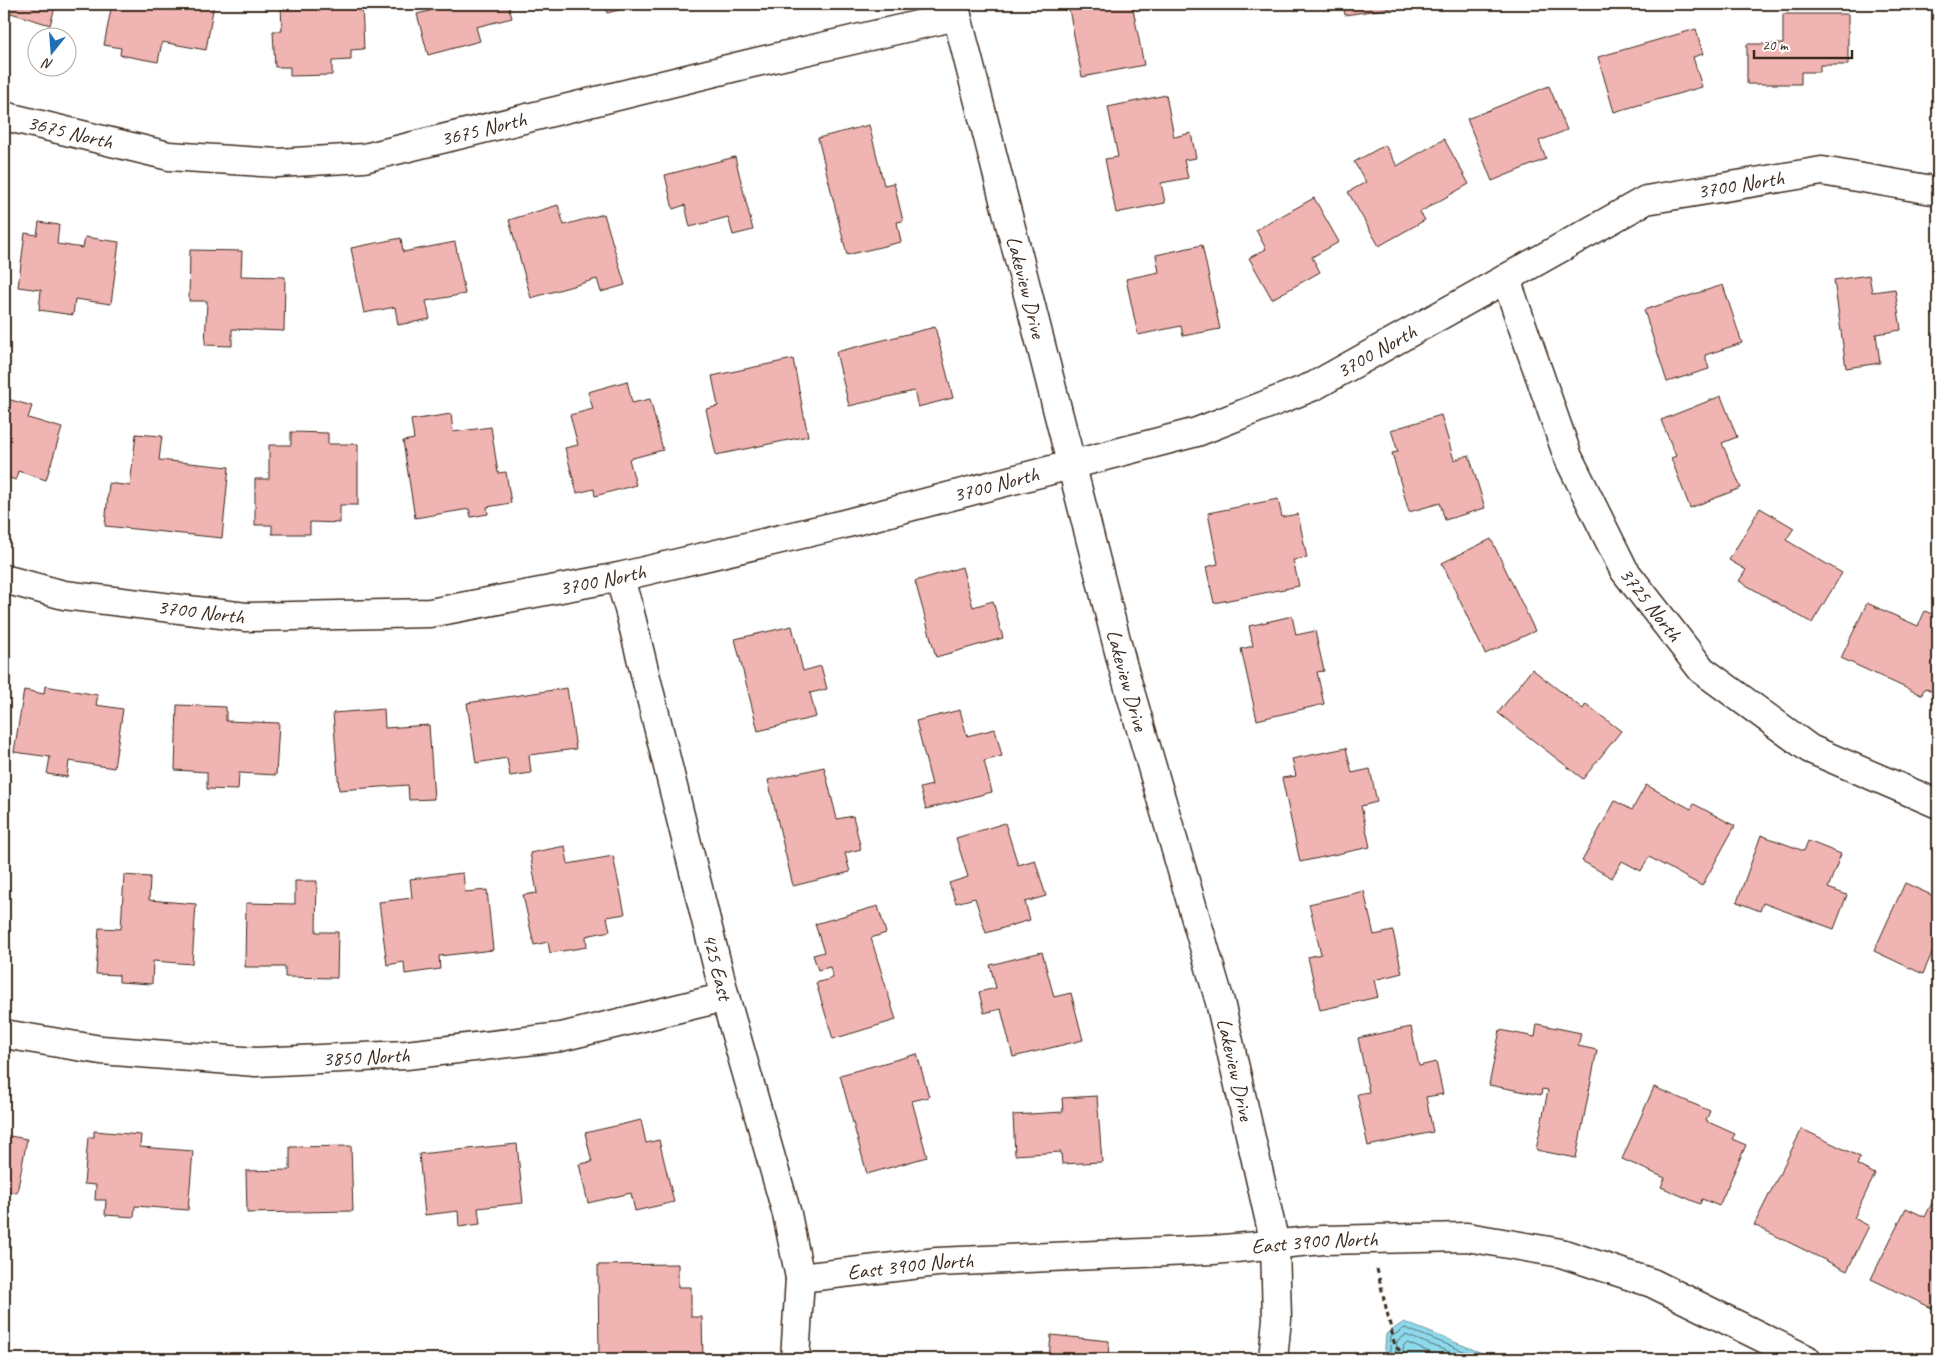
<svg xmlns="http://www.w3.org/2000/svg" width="1942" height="1363" font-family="Caveat,sans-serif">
<rect width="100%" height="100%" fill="#fff"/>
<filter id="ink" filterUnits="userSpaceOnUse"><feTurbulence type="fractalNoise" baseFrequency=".02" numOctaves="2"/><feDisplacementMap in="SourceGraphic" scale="10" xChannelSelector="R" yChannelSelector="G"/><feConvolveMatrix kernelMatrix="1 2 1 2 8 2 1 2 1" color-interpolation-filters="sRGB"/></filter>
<g filter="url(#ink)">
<path fill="#8ddaed" stroke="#6c949a" d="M1404 1322 1497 1359H1384L1386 1334Z"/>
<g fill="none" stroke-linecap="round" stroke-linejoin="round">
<path stroke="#5c7071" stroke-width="1" d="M1389 1359 1391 1337 1405 1328 1484 1359
M1395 1359 1397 1341 1406 1335 1467 1359
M1402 1359 1404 1345 1407 1343 1447 1359"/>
</g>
<path fill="#f0b4b2" stroke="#3b2a1e" d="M4 4H56L50 25 11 13 5 32Z
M112 4H214L206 50 162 42 158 62 120 55 121 48 104 45Z
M281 4H362L364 49 351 50V60L332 61V75L290 76V67H275L273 31H282Z
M429 4H508L512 18 476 27 480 41 428 55 417 14 430 11Z
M605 4H641L607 13Z
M1068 4H1132L1144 65 1082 77Z
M1343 4H1411V5L1345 15Z
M1783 14H1848V65H1820V72H1801V84H1747V44H1783Z
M1696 29 1703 54 1693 57 1702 87 1614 112 1598 57Z
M1549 86 1567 130 1539 141 1546 159 1492 181 1467 119Z
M1166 95 1174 137 1191 133 1196 158 1184 160 1188 178 1161 183 1165 203 1116 213 1105 159 1118 157 1108 107Z
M869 125 884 185 894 183 903 221 897 222 901 242 847 255 818 138Z
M1444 139 1469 184 1420 212 1425 220 1379 246 1348 192 1366 182 1354 162 1385 145 1397 166Z
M735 157 753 230 733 235 728 217 690 227 685 205 673 209 665 175Z
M1314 198 1339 242 1312 257 1320 272 1272 299 1249 258 1266 249 1256 230Z
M558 205 564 225 604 214 625 285 601 292 597 279 531 298 509 220Z
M39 222 59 225 57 244 83 248 85 237 119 242 111 304 75 299 73 315 39 310 41 290 18 287 25 233 37 235Z
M401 238 403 252 455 242 465 294 426 301 430 319 398 325 395 307 364 313 351 248Z
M1202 245 1220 329 1183 336 1181 326 1138 335 1126 279 1159 272 1156 255Z
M190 250 242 251 241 276 285 277 284 331 232 329V346L205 345 207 301H189Z
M1869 275 1872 292 1895 289 1901 330 1876 334 1880 363 1846 368 1834 280Z
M1723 285 1742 343 1705 355 1709 369 1667 382 1644 310Z
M935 327 953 398 918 407 914 391 849 406 836 352Z
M793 359 808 436 716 455 706 409 718 406 712 376Z
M627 381 632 403 650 399 663 450 629 459 636 485 595 496 594 489 577 493 565 448 578 445 570 415 593 409 588 392Z
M1721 396 1737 437 1722 443 1741 488 1690 508 1671 458 1676 456 1661 420Z
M4 398 32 406 28 418 62 428 46 480 18 471 16 480 6 477 4 486Z
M451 414 453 432 491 427 498 473 506 472 511 503 487 507 488 514 471 517 469 509 415 518 403 441 414 439 411 420Z
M1441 415 1454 460 1469 455 1485 508 1445 520 1440 503 1409 512 1392 453 1398 452 1391 430Z
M291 432 328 433V444H358V505H340V523L310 522V534H272V525H255V479H269V445H291Z
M136 434 162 436 159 460 229 467 222 538 105 526 109 483 130 486Z
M1278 499 1282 517 1298 514 1307 558 1293 560 1299 586 1214 603 1206 567 1218 564 1208 513Z
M1760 508 1794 528 1786 540 1842 573 1812 623 1739 581 1746 570 1729 560Z
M1491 539 1535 631 1485 654 1442 563Z
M962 567 973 607 993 601 1003 638 936 657 915 581Z
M1867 603 1918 626 1925 611 1938 617V694L1925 688 1921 695 1841 658Z
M1292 616 1296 635 1315 631 1324 671 1317 672 1324 704 1257 720 1241 649 1253 646 1249 626Z
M792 626 803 671 821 666 827 689 810 693 816 717 758 731 735 639Z
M1532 669 1583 709 1586 704 1621 731 1583 779 1498 713Z
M45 686 98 695 96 705 123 709 114 768 69 761 67 777 47 774 50 757 14 752 24 690 44 694Z
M567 688 576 749 529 755 531 773 510 776 507 758 476 763 467 703Z
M177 705 226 707V721L279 723 276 775 239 773 238 790 207 789V772L175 770Z
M384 709 385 728 429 725 434 799 409 800 408 785 339 790 333 713Z
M960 710 967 736 995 729 1002 756 984 761 992 792 926 809 920 788 932 785 916 721Z
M1346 748 1352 773 1370 769 1377 802 1361 806 1370 847 1300 862 1282 778 1296 776 1292 759Z
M824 767 837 819 853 816 861 849 845 853 850 872 793 886 768 780Z
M1646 785 1691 809 1694 804 1735 826 1702 886 1649 857 1641 871 1622 861 1612 878 1582 861 1615 801 1632 810Z
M1005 823 1018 865 1035 860 1046 896 1025 902 1030 920 986 933 975 898 956 903 949 883 968 877 956 838Z
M1761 835 1804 851 1808 841 1841 854 1828 888 1847 895 1834 929 1763 903 1760 911 1737 902Z
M565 846 568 864 613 856 625 914 607 917 610 931 586 936 587 947 550 953 548 942 534 945 523 895 537 893 530 853Z
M463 873 465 892 487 890 493 950 439 956 440 969 405 974 404 962 387 965 379 902 412 898 410 879Z
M124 875 150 877 149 900 196 904 192 964 153 961 152 984 119 982V975L96 974 99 928 121 929Z
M295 881H317L316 932H338L337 978 285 977V967H245L246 903 295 904Z
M1905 883 1938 898V939L1923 974 1874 951Z
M1364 891 1374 935 1393 931 1402 973 1374 980 1378 997 1320 1010 1308 957 1321 954 1309 904Z
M878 906 886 933 871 938 896 1020 833 1039 816 983 833 978 830 967 818 970 813 955 824 952 815 924Z
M1042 952 1054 997 1071 993 1083 1040 1013 1057 1001 1009 984 1013 979 992 996 988 990 965Z
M1537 1024 1581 1033 1578 1046 1597 1050 1576 1158 1536 1150 1548 1090 1542 1089 1541 1095 1489 1085 1500 1030 1535 1037Z
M1411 1027 1419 1066 1436 1062 1443 1094 1426 1097 1433 1132 1368 1146 1357 1094 1369 1092 1358 1038Z
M917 1054 929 1097 912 1101 927 1157 867 1174 840 1075Z
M1654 1087 1710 1111 1706 1121 1735 1134 1732 1139 1746 1145 1719 1206 1702 1199 1700 1204 1661 1187 1665 1178 1622 1159Z
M1097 1096 1102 1162 1062 1164 1061 1152 1015 1155 1013 1115 1063 1112 1062 1098Z
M641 1120 646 1143 659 1140 674 1202 635 1211 631 1193 588 1203 579 1164 592 1162 585 1133Z
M1802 1129 1860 1157 1857 1165 1875 1174 1854 1218 1869 1226 1847 1271 1754 1225Z
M94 1131 141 1135 140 1147 193 1151 188 1210 135 1206 134 1217 105 1215 106 1200H95L96 1185 84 1184 88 1137H94Z
M4 1135 27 1139 17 1193 4 1191Z
M517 1144 523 1203 478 1208 480 1224 459 1227 458 1211 425 1215 419 1154Z
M351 1146 353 1211 247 1213 246 1171 290 1170V1147Z
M1933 1201 1938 1204V1311L1871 1279 1906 1208 1925 1217Z
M678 1264V1287H691V1317H702L703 1359H599L598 1265Z
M1051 1335 1109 1341 1108 1359H1049Z"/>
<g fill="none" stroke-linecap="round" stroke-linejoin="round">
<g stroke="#3b2a1e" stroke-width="31">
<g id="minor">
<path id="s1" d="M954 4 1123 667 1220 1002 1275 1244 1277 1319 1273 1359"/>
<path id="s2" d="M4 116 169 156 277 163 364 158 748 64 957 16"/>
<path id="s3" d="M1506 279 1568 457 1624 570 1702 670 1810 749 1938 804"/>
<path id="s4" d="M619 577 629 609 725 997 787 1214 800 1278 795 1359"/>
<path id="s5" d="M4 579 64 595 246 617 430 613 619 577 840 525 1197 432 1314 386 1646 200 1822 171 1938 191"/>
<path id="s6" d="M4 1034 101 1050 256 1062 406 1055 561 1037 725 997"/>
<path id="s7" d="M800 1278 937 1262 1213 1250 1323 1240 1467 1237 1561 1253 1652 1283 1806 1359"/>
</g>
</g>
<path stroke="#3b2a1e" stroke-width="3" stroke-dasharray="5 4" stroke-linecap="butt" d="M1377 1269 1395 1346 1409 1359"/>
<use href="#minor" stroke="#fff" stroke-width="28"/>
</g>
</g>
<g text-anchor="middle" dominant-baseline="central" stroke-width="4" stroke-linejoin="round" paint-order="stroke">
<g font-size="21" fill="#3b2a1e" stroke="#fff">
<text stroke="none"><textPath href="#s2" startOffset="488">3675 North</textPath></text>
<text stroke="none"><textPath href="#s2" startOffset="68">3675 North</textPath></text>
<text stroke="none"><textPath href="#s5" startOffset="1820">3700 North</textPath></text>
<text stroke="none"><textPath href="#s1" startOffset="292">Lakeview Drive</textPath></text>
<text stroke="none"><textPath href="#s5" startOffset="1415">3700 North</textPath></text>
<text stroke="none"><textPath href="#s5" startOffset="1010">3700 North</textPath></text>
<text stroke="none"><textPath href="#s5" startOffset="605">3700 North</textPath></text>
<text stroke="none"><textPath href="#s3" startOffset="358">3725 North</textPath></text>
<text stroke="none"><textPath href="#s5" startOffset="200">3700 North</textPath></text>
<text stroke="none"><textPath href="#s1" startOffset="698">Lakeview Drive</textPath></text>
<text stroke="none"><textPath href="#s4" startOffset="402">425 East</textPath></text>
<text stroke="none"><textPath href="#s6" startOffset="364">3850 North</textPath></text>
<text stroke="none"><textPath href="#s1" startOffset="1102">Lakeview Drive</textPath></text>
<text stroke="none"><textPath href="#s7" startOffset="516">East 3900 North</textPath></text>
<text stroke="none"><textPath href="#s7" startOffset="111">East 3900 North</textPath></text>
</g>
</g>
<rect width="1942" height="1363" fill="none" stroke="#fff" stroke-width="20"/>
<rect x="10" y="10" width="1922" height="1343" fill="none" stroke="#3b2a1e" stroke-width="2" filter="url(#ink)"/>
<g transform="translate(52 52) rotate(197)"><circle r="24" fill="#ffffff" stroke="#b1aaa5"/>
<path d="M0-4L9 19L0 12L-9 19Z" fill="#1f6fb2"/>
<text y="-8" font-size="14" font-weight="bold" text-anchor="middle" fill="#3b2a1e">N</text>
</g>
<path d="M1754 50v8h98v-8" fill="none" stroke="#3b2a1e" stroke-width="2.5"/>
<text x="1762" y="50" font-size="15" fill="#3b2a1e" stroke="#ffffff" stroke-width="4" paint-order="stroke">20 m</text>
</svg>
